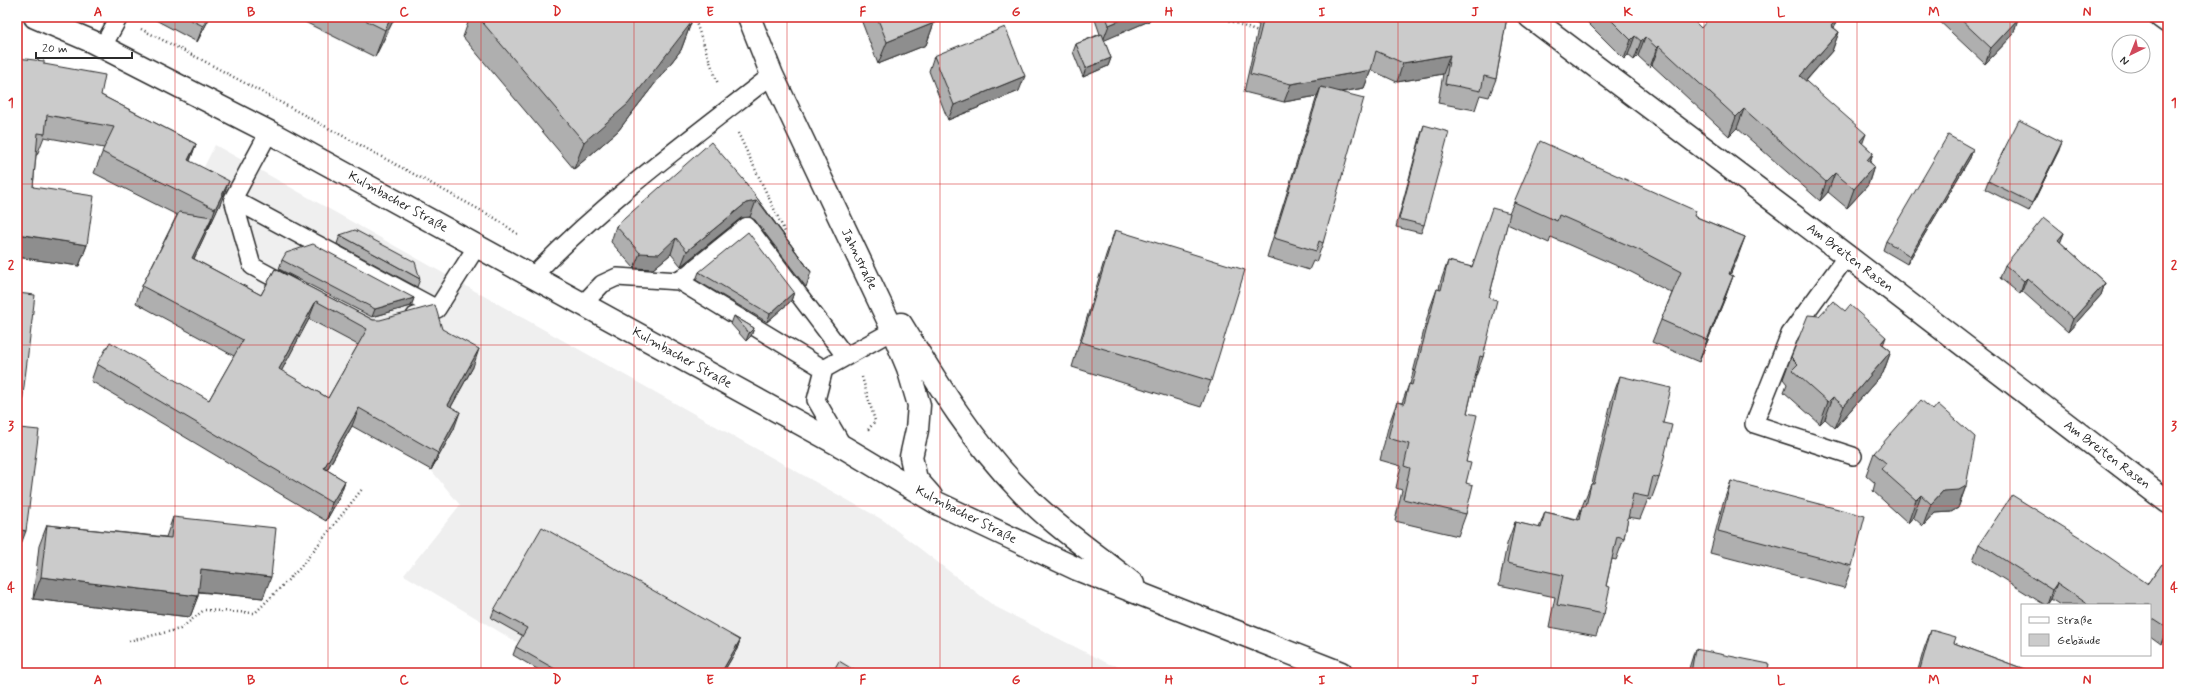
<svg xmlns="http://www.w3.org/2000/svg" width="2185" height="690" font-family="Mynerve,sans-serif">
<rect width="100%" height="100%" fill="#fff"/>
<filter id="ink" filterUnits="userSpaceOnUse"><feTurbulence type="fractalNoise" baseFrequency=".025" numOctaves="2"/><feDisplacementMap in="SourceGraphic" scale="8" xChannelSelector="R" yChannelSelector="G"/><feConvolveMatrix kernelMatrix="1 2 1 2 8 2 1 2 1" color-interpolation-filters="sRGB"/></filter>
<g filter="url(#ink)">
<path fill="#efefef" d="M215 145 883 520 994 606 1109 664 1157 673H569L404 575 460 505 431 470 325 410 277 379 136 303Z"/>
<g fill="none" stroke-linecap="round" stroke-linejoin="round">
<g stroke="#2b2b2b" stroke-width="20">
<path id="lane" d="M103 46 119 17
M269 132 233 199 252 266 291 287
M233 199 437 309
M1847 256 1790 334 1754 424 1853 456
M533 276C605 201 690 139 772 75
M679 281 747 226 846 357
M583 304 602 284 617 277 679 281 824 369
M415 316 437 309 477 246
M844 448 816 400 824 369 892 331"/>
</g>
<g stroke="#2b2b2b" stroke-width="25">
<path id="street" d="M1530 17 1847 256 2168 502
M2161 17 2168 22"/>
</g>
<g stroke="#2b2b2b" stroke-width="25">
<path id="primary" d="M35 17 91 41 269 132 845 448 937 503 1077 569 1341 673
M749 17 772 75 888 320 908 368 919 405 917 430 911 457 916 479 931 496
M901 324C936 381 972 441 1019 489 1052 525 1095 553 1133 584"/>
</g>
<path stroke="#2b2b2b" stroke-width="2.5" stroke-dasharray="1 3" stroke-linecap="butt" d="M694 17 718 84
M1222 17 1260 33
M141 29 204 61 495 218 519 235
M738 133 785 232
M862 377 875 421 868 430
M129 641 180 629 204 610 255 613 299 569 363 488"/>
<use href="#lane" stroke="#fff" stroke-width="17"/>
<use href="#street" stroke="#fff" stroke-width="22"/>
<use href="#primary" stroke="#fff" stroke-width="22"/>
</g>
<path fill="#afafaf" stroke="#2b2b2b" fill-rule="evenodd" d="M150 17H210L197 42Z
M295 17H395L375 57Z
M470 17H686L691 23 681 50 618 131 574 169 463 37Z
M860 17H932L934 23 926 45 878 64Z
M1094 17H1151L1149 21 1104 40 1111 58 1108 66 1083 77 1073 52 1076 44 1100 34Z
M1243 17H1507L1496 79 1489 97 1480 95 1475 110 1438 103 1443 74 1397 82 1371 70 1364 88 1342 92 1323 243 1316 262 1313 261 1309 270 1267 257 1317 96 1284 102 1244 92 1259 25Z
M1582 17H1690L1701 28 1837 19 1834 28 1839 32 1832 51 1806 81 1863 144 1873 153 1870 162 1874 166 1868 185 1847 208 1828 192 1820 201 1737 128 1729 136 1652 65 1650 67 1638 56 1634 60 1628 55 1624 59Z
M1935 17H2018L2013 35 1985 64Z
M934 56 1019 91 948 120 929 71Z
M17 58 44 64 101 95 196 144 190 161 221 202 208 230H207L194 259 261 295 275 269 373 320 442 329 473 367 451 407 454 429 431 470 352 426 327 470 345 481 339 498 326 521 91 381 97 364 209 400 234 356 136 303 142 286 177 215 94 173 104 148 44 137 37 155H36L33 187 87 245 79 266 17 257ZM309 319 358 345 328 398 281 371Z
M1424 125V225L1421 233 1396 227 1421 134Z
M1973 149 1970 158 1907 264 1883 250 1886 241Z
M2059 150 2029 211 1985 189 1988 181Z
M743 179 811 272 806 287 755 220 750 217 741 218 681 266 671 254 653 269 634 268 611 242 616 226Z
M1514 202 1694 216 1745 237 1730 275 1733 276 1725 298 1699 362 1652 342 1661 320 1672 293 1631 272 1551 237 1549 243 1507 224 1489 298 1483 357 1475 379 1467 413 1466 462V514L1458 536 1395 521 1402 490 1396 488 1401 466 1380 460 1389 424 1397 402 1402 403 1409 384H1410L1429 311 1437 289 1439 290 1440 283 1448 261 1471 267 1509 213Z
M1115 230 1211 381 1201 407 1072 367 1106 255Z
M2064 233 2060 242 2105 283 2101 295 2068 332 2022 291 2020 294 2000 278 2005 265Z
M340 235 420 279 417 287 337 244Z
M282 260 414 298 411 306 372 317 279 269Z
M699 272 794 292 791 301 767 322 696 280Z
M734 316 754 328 751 336 746 341 731 324Z
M1884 345 1891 351 1883 373 1835 428 1825 419 1820 424 1784 392 1787 384 1783 379 1791 357Z
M1620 376 1663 423 1659 478 1651 500 1648 499 1640 519 1628 517 1624 538 1616 560 1612 559 1606 586 1604 614 1596 636 1549 627 1555 597 1499 585 1507 544 1515 522 1539 528 1545 512 1577 519 1591 484H1592L1612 398Z
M1874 453 1966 486 1958 508 1951 512 1935 513 1923 526 1913 517 1908 523 1873 491 1875 483 1866 475Z
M1731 481 1852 566 1844 588 1710 553 1723 503Z
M173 517 263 598 198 592V596L190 617 33 599 39 546 47 525 166 537Z
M1979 544 2148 584 2162 564 2168 634 2161 644 2150 636V605H2060L2051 599 2047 605H2045L1973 560Z
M494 610 740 640 737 649 723 673H544L513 655 516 647 523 636 491 618Z
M1931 630 1954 643 2035 673H1917L1924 649Z
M1695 649 1767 673H1688L1690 665Z"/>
<path fill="#8e8e8e" stroke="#2b2b2b" d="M208 17H210L197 42 203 26Z
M391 17H395L375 57 385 30Z
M1128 17H1151L1149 21 1103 41 1109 25Z
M1837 19 1830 38 1831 26Z
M2018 19 2013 35 1985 64 1991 48Z
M691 23 681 50 618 131 574 169 584 142Z
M934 23 926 45 878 64 887 42Z
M1839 32 1832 51 1793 95 1800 76Z
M1635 36 1628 55 1624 59 1631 40Z
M1645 37 1638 56 1634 60 1641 41Z
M1659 46 1652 65 1650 67 1657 48Z
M1450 55 1443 74 1397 82 1403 63Z
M1111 58 1108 66 1083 77 1086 68Z
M1371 70 1364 88 1318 96 1321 87 1317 96 1284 102 1291 84Z
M1025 76 1019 91 948 120 954 105Z
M1744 109 1737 128 1729 136 1736 117Z
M1866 134 1859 153 1860 141Z
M2062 142 2059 150 2029 211 2032 203Z
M196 144 188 165V160Z
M1973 149 1970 158 1907 264 1910 256Z
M1873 153 1866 172 1867 160Z
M1874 166 1868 185 1847 208 1854 189Z
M1835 173 1828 192 1820 201 1826 182Z
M229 181 221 202 208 230 215 209Z
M756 201 750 217 741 218 681 266 687 251 746 203Z
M212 217 205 235 186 275 192 258Z
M2064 233 2059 246 2058 240Z
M17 234 87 245 79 266 17 257Z
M1745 237 1737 259 1721 296 1729 274Z
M676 238 671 254 653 269 634 268 640 253Z
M1733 276 1725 298 1699 362 1707 340Z
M2027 278 2022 291 2020 294 2024 281Z
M2105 283 2101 295 2068 332 2073 319Z
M794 292 791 301 767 322 770 314Z
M414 298 411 306 372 317 375 309Z
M316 301 309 319 273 387 279 369Z
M754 328 751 336 746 341 749 333Z
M1886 337 1878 359 1881 343Z
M479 349 473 367 442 423 448 405Z
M1891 351 1883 373 1835 428 1844 406Z
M1833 397 1825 419 1820 424 1828 402Z
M359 408 352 426 318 485 324 468Z
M460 412 454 429 431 470 438 453Z
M345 481 339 498 326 521 332 503Z
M1966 486 1958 508 1951 512 1935 513 1923 526 1931 504 1943 491Z
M1921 495 1913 517 1908 523 1916 500Z
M17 529 26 531 18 552H17Z
M201 569 271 577 263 598 193 591Z
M41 577 198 596 190 617 33 599Z
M2057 583 2051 599 2047 605 2052 590Z
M2168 626V634L2161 644 2167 628Z
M740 640 737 649 723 673H721Z"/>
<path fill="#cbcbcb" stroke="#2b2b2b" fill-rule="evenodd" d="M185 17H208L203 26Z
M359 17H391L385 30Z
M478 17H686L691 23 628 104 584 142Z
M877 17H932L934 23 887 42Z
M1106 17H1128L1109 25Z
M1264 17H1507L1496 79 1484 76 1481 91 1445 84 1450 55 1403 63 1376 51 1371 70 1291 84 1250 74Z
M1608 17H1690L1701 28 1710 17H1835L1837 19 1831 26 1839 32 1800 76 1866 134 1860 141 1873 153 1867 160 1874 166 1854 189 1835 173 1826 182 1744 109 1736 117 1659 46 1657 48 1645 37 1641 41 1635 36 1631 40Z
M1958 17H2018V19L1991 48Z
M1005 27 1025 76 954 105 934 56Z
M1102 34 1111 58 1086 68 1076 44Z
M17 58 44 61V64L105 75 101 95 196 144 188 160 229 181 215 209 102 152 114 127 47 115 45 134 38 133 33 187 94 196 87 245 17 234Z
M1321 87 1364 98 1323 243 1319 241 1316 251 1274 238Z
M2019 120 2062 142 2032 203 1988 181Z
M1424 125 1449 132 1424 225 1399 219Z
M1948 135 1973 149 1910 256 1886 241Z
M1540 141 1696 211 1694 216 1745 237 1729 274 1733 276 1707 340 1661 320 1681 272 1639 250 1559 215 1557 221 1514 202Z
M711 142 743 179 811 272 761 205 756 201 746 203 687 251 676 238 659 254 640 253 616 226Z
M1492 208 1510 213 1489 298 1497 300 1483 357 1480 356 1467 413 1477 415 1466 462 1471 463 1466 483 1473 485 1466 514 1403 499 1410 468 1404 466 1409 444 1388 438 1397 402 1404 404 1409 384 1412 385 1437 289 1441 290 1448 261 1472 267Z
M179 212 212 217 192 258 261 295 275 269 373 320H380L435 305 442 329 479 349 448 405 460 412 438 453 359 408 324 468 345 481 332 503 97 364 110 342 209 400 243 340 142 286ZM316 301 367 329 328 398 279 369Z
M2044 217 2064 233 2058 240 2105 283 2073 319 2027 278 2024 281 2005 265Z
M355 230 415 262 420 279 340 235Z
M1115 230 1245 270 1211 381 1081 342Z
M748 232 794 292 770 314 699 272Z
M313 244 414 298 375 309 282 260 286 253Z
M17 293 35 295 19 428 39 430 26 531 17 529Z
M1833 301 1845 311 1850 305 1886 337 1881 343 1891 351 1844 406 1833 397 1828 402 1792 370 1798 364 1791 357 1808 315 1819 316Z
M734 316 754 328 749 333Z
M1620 376 1671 388 1663 423 1672 425 1659 478 1653 476 1648 497 1633 494 1624 538 1617 536 1606 586 1610 587 1604 614 1557 605 1563 575 1507 563 1515 522 1541 528 1545 512 1579 520 1582 506H1586L1591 484H1594Z
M1921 400 1933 410 1938 404 1975 437 1966 486 1959 490 1943 491 1931 504 1921 495 1916 500 1881 469 1886 463 1874 453Z
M1731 481 1865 516 1852 566 1718 531Z
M2012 495 2086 541 2148 584 2162 564 2168 568V626L2167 628 2150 617V605H2089L2057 583 2052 590 1979 544Z
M173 517 276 528 271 577 201 569 198 596 41 577 47 525 171 538Z
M542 527 740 640 721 673H562L516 647 527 628 494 610Z
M1931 630 1956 637 1954 643 2035 673H1919Z
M1695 649 1769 664 1767 673H1691Z
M839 661 859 673H832Z"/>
</g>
<path fill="none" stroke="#d62828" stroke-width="1" stroke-opacity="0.55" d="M175 17V673M328 17V673M481 17V673M634 17V673M787 17V673M940 17V673M1092 17V673M1245 17V673M1398 17V673M1551 17V673M1704 17V673M1857 17V673M2010 17V673M17 184H2168M17 345H2168M17 506H2168"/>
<g text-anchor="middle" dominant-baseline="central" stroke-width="4" stroke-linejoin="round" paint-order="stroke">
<g font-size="13" fill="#2b2b2b" stroke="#fff">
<text transform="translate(398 202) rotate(29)">Kulmbacher Straße</text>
<text transform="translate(1850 258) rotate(37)">Am Breiten Rasen</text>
<text transform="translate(859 259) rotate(64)">Jahnstraße</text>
<text transform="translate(682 358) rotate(29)">Kulmbacher Straße</text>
<text transform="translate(2107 455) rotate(37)">Am Breiten Rasen</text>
<text transform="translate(966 515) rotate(27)">Kulmbacher Straße</text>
</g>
</g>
<rect width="2185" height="690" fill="none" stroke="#fff" stroke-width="44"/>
<rect x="2021" y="604" width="130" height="52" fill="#ffffff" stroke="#aaaaaa"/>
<rect x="2029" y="617" width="20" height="6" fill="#ffffff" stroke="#aaaaaa"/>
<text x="2057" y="624" font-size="12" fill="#2b2b2b">Straße</text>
<rect x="2029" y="634" width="20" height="12" fill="#cbcbcb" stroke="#aaaaaa"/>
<text x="2057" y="644" font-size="12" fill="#2b2b2b">Gebäude</text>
<g transform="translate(2131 54) rotate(223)"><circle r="19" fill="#ffffff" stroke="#aaaaaa"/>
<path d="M0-3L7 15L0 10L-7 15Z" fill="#d1495b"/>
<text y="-6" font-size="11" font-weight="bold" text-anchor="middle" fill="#2b2b2b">N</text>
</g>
<path d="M36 52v6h96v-6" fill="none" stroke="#2b2b2b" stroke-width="2"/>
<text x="42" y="52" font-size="12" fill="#2b2b2b" stroke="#ffffff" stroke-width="3" paint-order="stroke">20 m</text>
<rect x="22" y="22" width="2141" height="646" fill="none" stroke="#d62828" stroke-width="1.5"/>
<g font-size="13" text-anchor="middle" font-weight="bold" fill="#d62828">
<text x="98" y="16">A</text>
<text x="251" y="16">B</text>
<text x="404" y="16">C</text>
<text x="557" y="16">D</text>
<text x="710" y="16">E</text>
<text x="863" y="16">F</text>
<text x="1016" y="16">G</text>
<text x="1169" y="16">H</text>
<text x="1322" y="16">I</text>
<text x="1475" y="16">J</text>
<text x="1628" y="16">K</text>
<text x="1781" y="16">L</text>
<text x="1934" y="16">M</text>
<text x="2087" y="16">N</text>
<text x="11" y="107">1</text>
<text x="2174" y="107">1</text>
<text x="11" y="269">2</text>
<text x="2174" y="269">2</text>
<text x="11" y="430">3</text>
<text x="2174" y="430">3</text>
<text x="11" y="592">4</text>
<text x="2174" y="592">4</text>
<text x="98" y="684">A</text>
<text x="251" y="684">B</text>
<text x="404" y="684">C</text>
<text x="557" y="684">D</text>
<text x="710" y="684">E</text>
<text x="863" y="684">F</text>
<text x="1016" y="684">G</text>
<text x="1169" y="684">H</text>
<text x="1322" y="684">I</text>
<text x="1475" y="684">J</text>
<text x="1628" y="684">K</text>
<text x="1781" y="684">L</text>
<text x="1934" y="684">M</text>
<text x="2087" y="684">N</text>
</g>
</svg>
